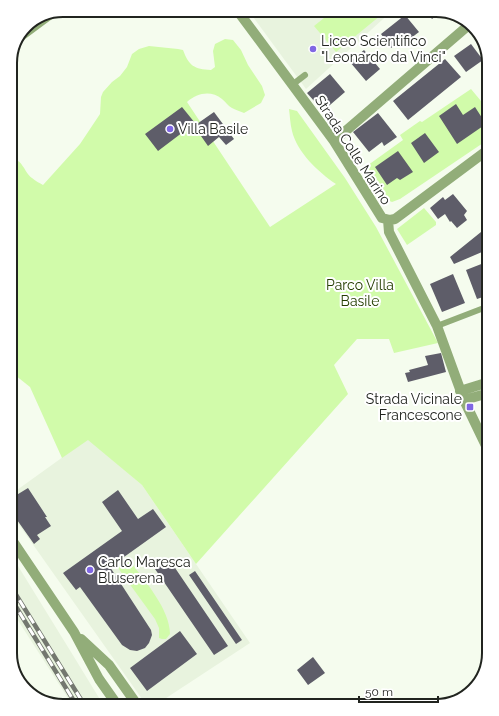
<svg xmlns="http://www.w3.org/2000/svg" width="499" height="716" font-family="Raleway,sans-serif">
<rect width="100%" height="100%" fill="#f5fcee"/>
<path fill="#e8f3de" d="M248 10H393L306 89Z
M88 439 142 485 250 643 154 706H147L10 512V495Z
M10 553 71 652 104 706H73L10 608Z"/>
<path fill="#d1fbaa" d="M334 10H386V11L336 52 314 26Z
M225 39 233 40 241 50 248 65 262 86 265 95 261 103 244 113C240 111 235 110 232 108 228 106 226 102 222 99 211 90 197 93 187 102L270 227 336 184C318 172 297 152 292 131 290 123 290 116 289 109L297 111 345 178 376 227 438 343 394 353 389 339H357L334 365 348 394 196 564 142 485 88 440 62 458 30 387 10 371V158C24 160 23 171 32 178 35 181 40 183 43 185L80 144 100 114 101 97 103 92 112 82 120 76 127 67 132 54 139 49 149 46 178 49 183 50C189 66 194 69 211 70L215 67 213 51 215 44Z
M471 89 481 101 485 95 489 93V139L400 199 392 202 385 199 364 168 403 140 400 135 420 121 422 122Z
M424 208 436 222V225L407 245 397 229Z
M129 560C144 580 170 609 170 634L166 639H162L159 638V628L155 619 118 568Z"/>
<path fill="#5e5d69" d="M296 10H306L300 15Z
M425 10H439L442 11 432 19Z
M405 15 419 32 403 44 401 41 391 48 381 34Z
M471 44 483 60 466 72 454 56Z
M364 50 380 69 366 81 350 62Z
M445 59 461 77 408 120 393 101Z
M330 74 345 92 323 111 307 93Z
M456 104 463 115 475 107 486 124 457 144 439 116Z
M182 107 195 123 158 151 145 134Z
M214 112 234 139 226 145 219 137 208 146 194 126Z
M378 113 397 137 384 146 382 142 369 152 353 132Z
M425 133 439 152 424 163 411 143Z
M398 151 413 172 400 180 397 178 387 185 375 167Z
M453 194 467 211 464 215 467 220 457 228 451 221 450 222 445 214 438 219 430 208 443 197 445 200Z
M481 232 489 249 454 264 450 257Z
M489 261V295L477 299 466 270Z
M453 274 465 303 442 312 430 284Z
M441 353 446 372 408 382 405 373 410 372 409 370 428 365 425 356Z
M10 442 16 451 10 454Z
M28 488 47 517H45L51 526 37 535 40 539 34 544 10 510V499Z
M118 490 138 519 153 509 166 527 110 567 151 630 152 635 149 643 145 648 137 651 130 650 122 645 80 587 76 590 63 573 122 531 102 502Z
M169 559 228 646 214 655 155 569Z
M195 571 242 640 236 644 189 575Z
M180 631 197 654 147 691 130 668Z
M313 657 325 673 308 685 297 670Z"/>
<g fill="none" stroke-linecap="round" stroke-linejoin="round">
<path stroke="#92ad79" stroke-width="6" d="M20 39 55 13
M292 85 305 75
M437 326 489 306"/>
<path stroke="#92ad79" stroke-width="10" d="M237 10 334 141 382 218 390 220 395 219 489 149
M334 141 470 24
M388 220 389 232 437 326 464 400 489 452
M460 391 489 382
M464 400 489 393"/>
<path stroke="#92ad79" stroke-width="10" d="M10 537 74 632 99 679 118 706
M81 639 109 665 138 706"/>
<g stroke="#73776f" stroke-width="4.5">
<path id="rail" d="M10 585 85 706
M10 597 77 706"/>
</g>
<use href="#rail" stroke="#fff" stroke-width="3" stroke-dasharray="9" stroke-linecap="butt"/>
</g>
<g fill="#8067e3" stroke="#fff" stroke-width="1.5">
<circle cx="313" cy="49" r="4"/>
<circle cx="170" cy="129" r="4"/>
<rect x="466" y="403" width="8" height="8" rx="2"/>
<circle cx="90" cy="570" r="4"/>
</g>
<g text-anchor="middle" dominant-baseline="central" stroke-width="4" stroke-linejoin="round" paint-order="stroke">
<g font-size="14" fill="#21241f" stroke="#fff" text-anchor="start">
<text x="321" y="41">Liceo Scientifico<tspan x="321" dy="16">"Leonardo da Vinci"</tspan></text>
<text x="178" y="129">Villa Basile</text>
<text x="462" y="399" text-anchor="end">Strada Vicinale<tspan x="462" dy="16">Francescone</tspan></text>
<text x="98" y="562">Carlo Maresca<tspan x="98" dy="16">Bluserena</tspan></text>
</g>
<g font-size="14" fill="#21241f" stroke="#fff">
<text transform="translate(353 150) rotate(57)">Strada Colle Marino</text>
</g>
<g font-size="14" fill="#253e02" stroke="#fff">
<text x="360" y="285">Parco Villa<tspan x="360" dy="16">Basile</tspan></text>
</g>
</g>
<path d="M0 0H499V716H0ZM63 17H436A46 46 0 0 1 482 63V653A46 46 0 0 1 436 699H63A46 46 0 0 1 17 653V63A46 46 0 0 1 63 17Z" fill="#fff" fill-rule="evenodd"/>
<path fill="none" stroke="#21241f" stroke-width="2" d="M63 17H436A46 46 0 0 1 482 63V653A46 46 0 0 1 436 699H63A46 46 0 0 1 17 653V63A46 46 0 0 1 63 17Z"/>
<path d="M359 696v6h79v-6" fill="none" stroke="#21241f" stroke-width="2"/>
<text x="365" y="696" font-size="12" fill="#21241f" stroke="#ffffff" stroke-width="3" paint-order="stroke">50 m</text>
</svg>
